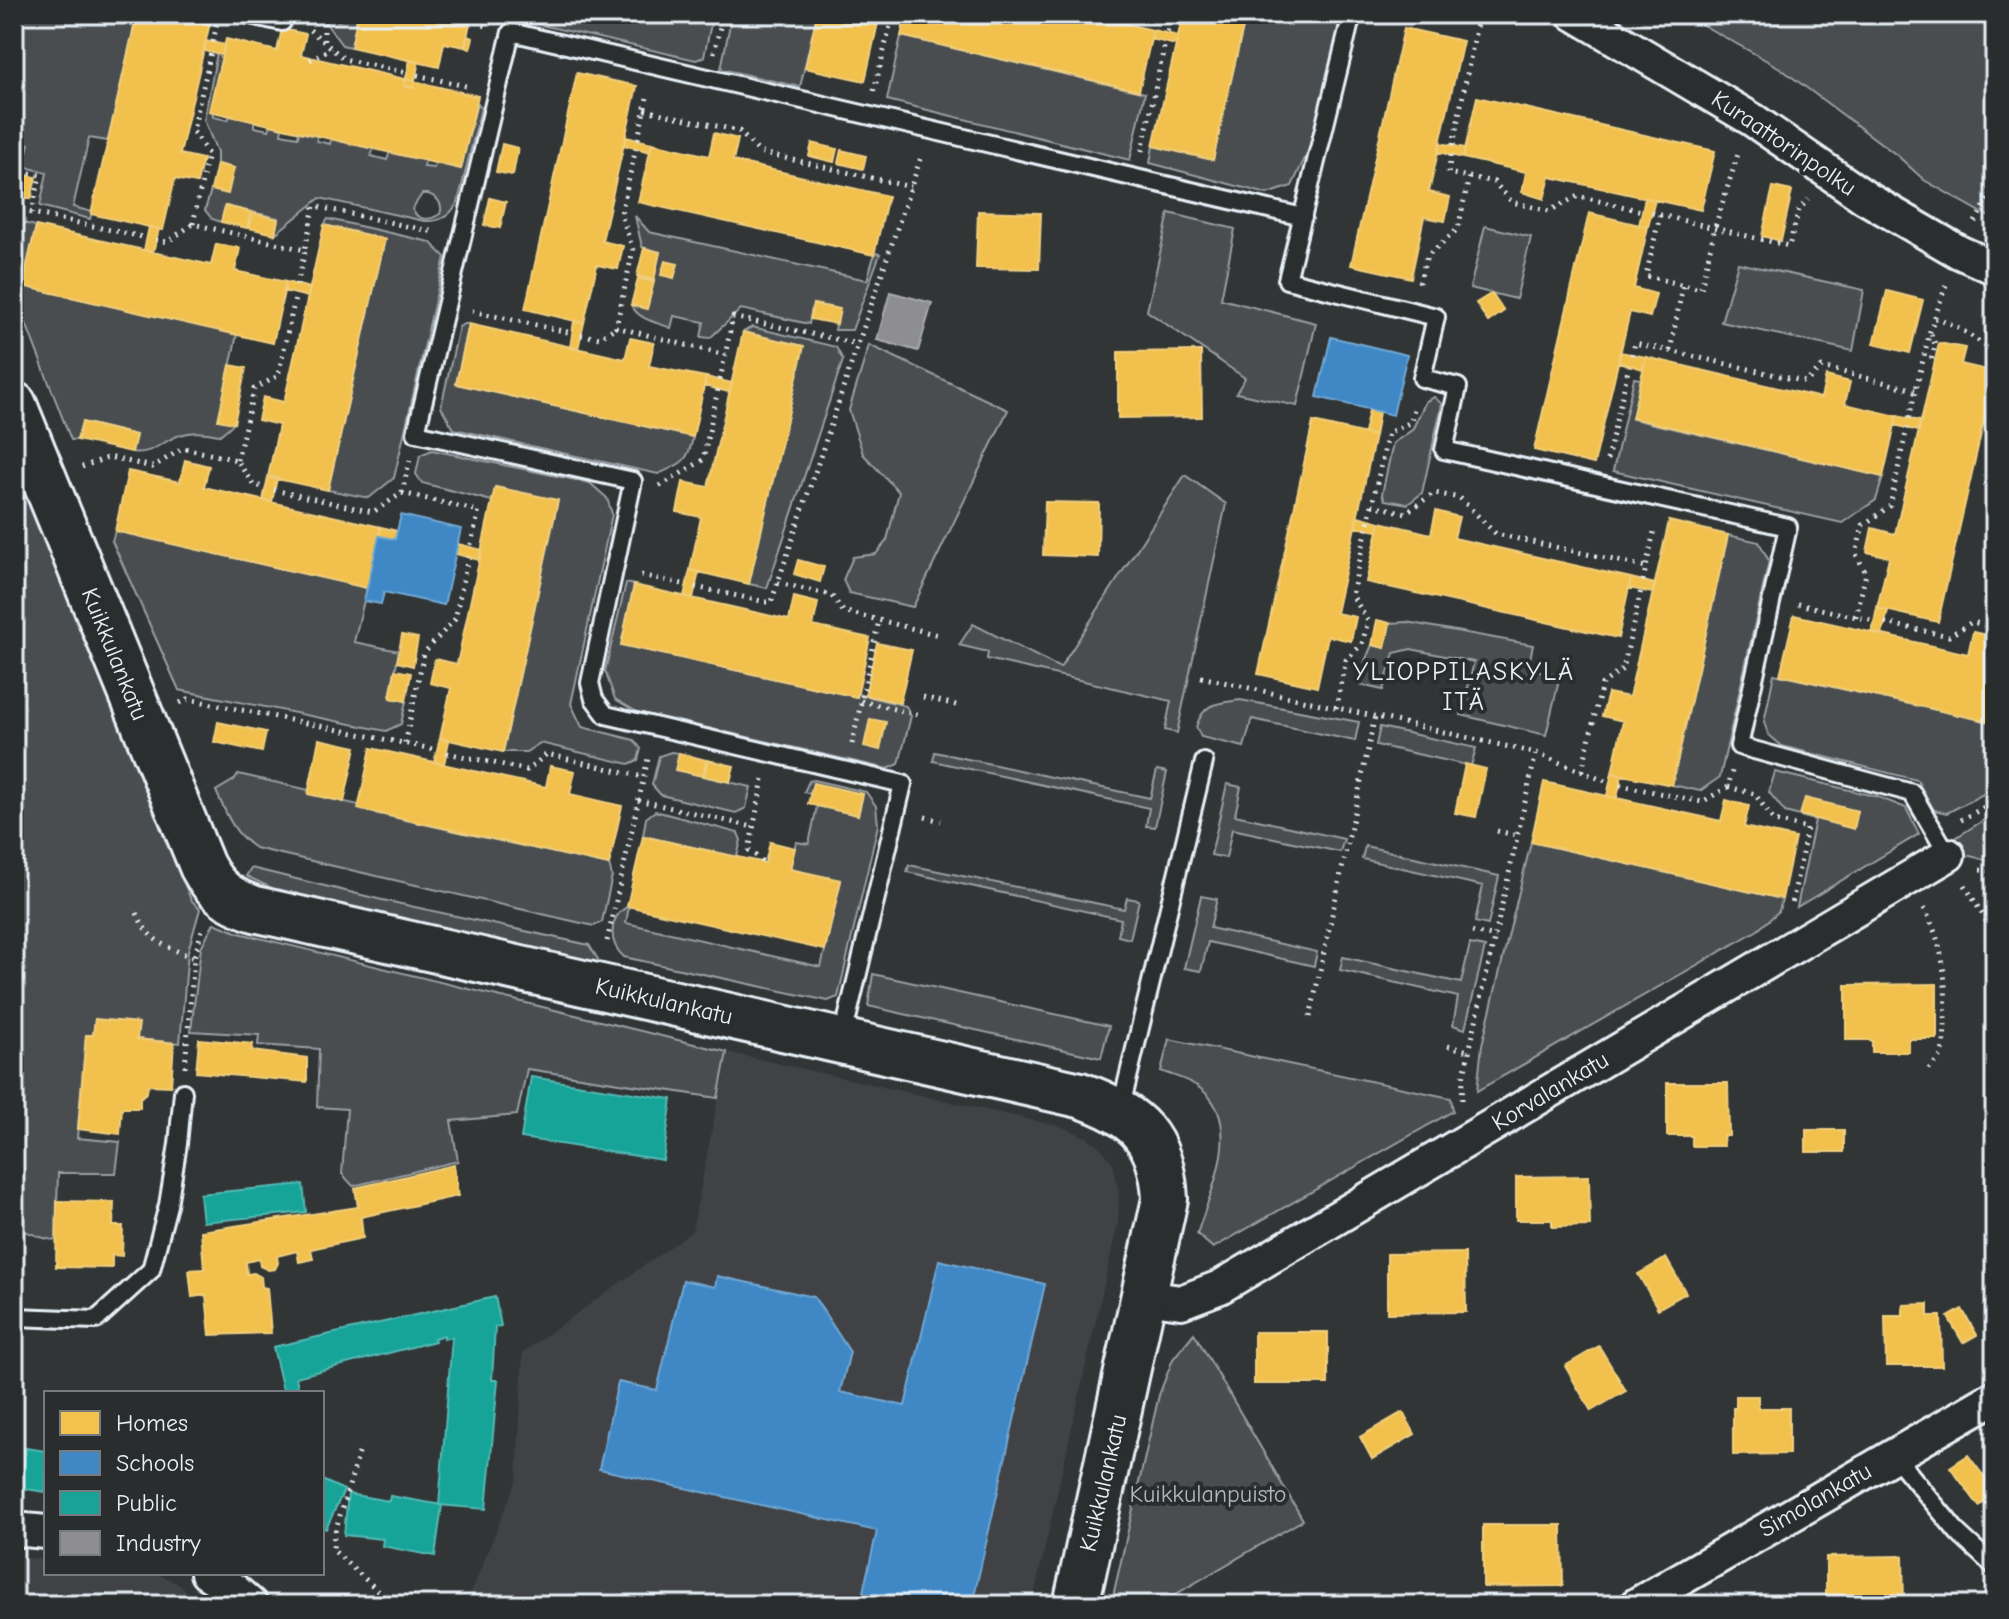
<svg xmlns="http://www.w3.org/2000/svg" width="2009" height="1619" font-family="'Comic Neue',sans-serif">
<rect width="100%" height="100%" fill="#323536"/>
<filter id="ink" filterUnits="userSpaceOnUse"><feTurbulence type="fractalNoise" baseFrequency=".0125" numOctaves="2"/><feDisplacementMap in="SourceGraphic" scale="16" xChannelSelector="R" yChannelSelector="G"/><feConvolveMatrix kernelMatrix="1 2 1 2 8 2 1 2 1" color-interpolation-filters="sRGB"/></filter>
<g filter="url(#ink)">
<path fill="#3f4244" d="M727 1052 1063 1127 1088 1138 1101 1148 1113 1163 1119 1191 1118 1223 1032 1605H466L517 1479 523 1352 692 1231Z
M14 1557 46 1559V1573H156L181 1585 200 1605H14Z"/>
<path fill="#494d4f" stroke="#989fa4" stroke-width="2" fill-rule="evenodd" d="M14 14H128V16L136 18 108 141 89 138 73 207 92 212 90 219 40 206 47 173 23 166 29 144 14 140Z
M319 14H331L338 21 346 18 347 14H358L351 47 342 45Z
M492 14 683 15 713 14 704 57 696 60Z
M732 14H817L800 87 721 69Z
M1246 14H1341L1311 145 1292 186 1267 194 1150 163 1153 146 1213 160Z
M1683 14H1995V220L1924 180 1898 156 1780 68Z
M901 36 1145 93 1130 160 887 100Z
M217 53 222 55 210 111 213 112V117L228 120 230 116 254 121V127L269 130 271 125 282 128 281 134 298 137 299 132 317 136V141L330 144 331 139 373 149 371 156 387 160 390 152 425 160 424 167 434 168 436 163 461 169 477 103 481 108 458 202C450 216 441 222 424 221L320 198 275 234 278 218 226 206 221 222 212 219 205 210 211 190 234 168 217 164V152L204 120ZM422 194H428C437 197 444 204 440 214 429 221 418 221 412 209Z
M1169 213 1235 229 1221 299 1316 323 1297 406 1236 393 1245 378 1147 311Z
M635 216 649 232 867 280 875 253 880 254 852 330H835L839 309 813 304 809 324 741 309 710 338 701 337 704 322 674 316 671 328C656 322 639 320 631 305L647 308 660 252 642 247Z
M328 219 430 242 445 257 394 478 369 498 328 490 385 239 324 225Z
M14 221 36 226 23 286 237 334 219 419 234 423 220 435C206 433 194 430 180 435 164 440 151 456 132 452L136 435 82 422 77 440H71L14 292Z
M1485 226 1531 237 1516 299 1470 288Z
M1738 263 1864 290 1853 351 1721 322Z
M464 324H469L456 384 693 437C688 463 681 464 658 474L454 429 441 407 459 327Z
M752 327 836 347 843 360 767 588 749 584 803 346 743 332Z
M869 345 1008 410 913 607 849 593 843 580 853 557 876 554 887 540 899 492 863 454 849 410Z
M1634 378 1641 379 1632 419 1883 477 1876 500 1842 523 1613 471Z
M1434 397 1442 404 1422 493 1408 504 1385 500 1382 494 1393 443 1412 430 1426 401Z
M432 450 590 483 607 498 612 514 571 704 582 727 634 740 641 749 638 760 629 764 540 743 526 752H503L558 501 496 487 492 501 422 483 416 474 420 455Z
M1185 475 1226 504 1177 733 1165 730 1171 701 987 659 988 652 959 645 973 624 1060 668Z
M21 477 184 883 191 900 200 909 188 951 180 1043 137 1039 95 1019 93 1035H86L77 1138 120 1142 116 1173H58L56 1240C39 1240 30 1230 14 1229V480Z
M115 531 367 588 354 642 399 651 390 698 406 701 401 724 386 731 179 690 112 541Z
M1728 535 1759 542 1769 561 1720 777 1700 791 1672 785Z
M626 583 634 585 621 645 857 697 858 694 906 706 911 716 899 764 888 769 637 712 615 699 605 671Z
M1406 622 1533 645 1528 668 1560 676 1546 735 1461 715 1474 662 1411 649 1394 653 1383 690 1360 685 1365 661 1372 645 1385 648 1390 623Z
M1774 674 1995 723V788L1947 813 1934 810 1917 780 1782 746 1768 734 1764 722Z
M1240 700 1359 722 1355 741 1252 719 1244 747 1201 737 1196 727C1205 701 1216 704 1240 700Z
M1380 727 1476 748 1471 766 1376 745Z
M671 752 679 753 676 770 751 787 746 808 736 813 661 795 652 785 659 756Z
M935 752 1150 798 1157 770 1167 772 1155 827 1146 826 1149 808 933 761Z
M1775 772 1878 797 1906 808 1919 834 1797 907 1815 820 1785 812 1769 792Z
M238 774 309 790V794L359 805 360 810 609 865 612 876 602 922 594 926 255 848C233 833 227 815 216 791L234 780Z
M813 780 866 792 876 806 878 825 838 997 828 1001 624 957C608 943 608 916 629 906L626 923 821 967 841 881 790 869 796 842 809 844 817 806 858 815 863 795 813 784 811 794 804 792 809 781Z
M1227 784 1241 787 1235 815 1344 839 1340 852 1232 829 1226 858 1211 855Z
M655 811 738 833 741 840 737 857 643 836 646 818Z
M1995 813V862L1957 853V837Z
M1531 842 1782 899 1779 911 1758 930 1477 1091 1482 1045Z
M1365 846 1499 876 1488 925 1475 922 1483 886 1362 859Z
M909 865 1124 909 1127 898 1139 900 1130 939 1118 936 1121 919 907 872Z
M251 868 378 899 589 945 602 966 280 892 246 876Z
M1201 896 1217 899 1210 928 1317 952 1314 966 1208 942 1201 971 1184 968Z
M214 923 239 933 727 1052 718 1098 527 1069 517 1115 451 1121 458 1161 353 1186 342 1174 347 1109 317 1107 319 1049 258 1045 259 1035 191 1031 201 947Z
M1470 944 1485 947 1465 1029 1453 1025 1458 997 1340 970 1343 957 1461 983Z
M873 974 1109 1026 1101 1058 868 1006Z
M1169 1039 1451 1098 1453 1111 1213 1248 1197 1234C1210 1192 1245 1124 1201 1089 1191 1080 1173 1076 1161 1071Z
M1194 1333 1303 1520 1157 1605H1111L1159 1395 1173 1359Z"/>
<path fill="#f2c14e" stroke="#efcf81" stroke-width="2" d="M137 14H212L180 154 203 159 197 183 175 179 163 230 91 214Z
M358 14H451L450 18 470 23 465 47 444 43 439 67 351 47Z
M817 14H880L865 81 805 68Z
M906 14H1082L1153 30 1139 91 901 36Z
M1183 14H1246L1213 160 1153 146Z
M1404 28 1463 41 1429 192 1450 197 1445 221 1424 217 1411 278 1351 265Z
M282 29 306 34 301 55 478 96 461 169 209 111 226 39 277 51Z
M1153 30 1178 36 1176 45 1151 39Z
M467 36 473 38 470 49 465 47Z
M206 41 225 45 222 55 204 51Z
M410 60 419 62 413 88 404 86Z
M577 73 637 86 602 241 623 246 618 269 597 265 584 323 525 309Z
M1477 97 1715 151 1701 210 1550 177 1544 199 1522 192 1526 172 1463 158Z
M714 133 738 139 733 161 888 196 874 255 638 202 652 143 709 156Z
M626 137 652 143 650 152 624 145Z
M812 143 837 149 834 162 809 156Z
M1440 143 1465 148 1463 158 1438 152Z
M502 144 518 148 513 175 496 172Z
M841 150 866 156 863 169 838 163Z
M217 164 234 168 228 194 211 190Z
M14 173 36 177 31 199 14 196Z
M1773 187 1792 191 1781 241 1762 236Z
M490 198 506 202 500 228 484 225Z
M1645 198 1655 200 1648 227 1639 225Z
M225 206 251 212 247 228 221 222Z
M978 211 1041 213 1039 269 976 268Z
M253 213 278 219 275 234 249 228Z
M1589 213 1648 227 1634 288 1656 294 1650 317 1630 312 1594 464 1534 450Z
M324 225 385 239 328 490 268 477 279 425 258 420 263 397 284 402Z
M36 226 211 265 216 244 240 248 235 271 286 282 273 343 22 286Z
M149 227 159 229 153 252 144 250Z
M644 248 660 252 654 280 637 276Z
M665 261 678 264 674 278 661 275Z
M638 278 654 282 647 309 631 305Z
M286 282 310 288 308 297 284 291Z
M1887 291 1923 300 1910 353 1874 344Z
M1492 293 1504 311 1488 322 1476 303Z
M813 304 840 309 837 324 810 319Z
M574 321 584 323 578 349 570 348Z
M469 324 625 359 630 338 654 343 649 366 706 377 693 437 456 384Z
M743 332 804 346 749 584 690 570 701 517 677 512 683 482 708 487Z
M1939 343 1965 348 1961 364 1995 372 1938 622 1877 608 1889 557 1867 552 1872 528 1895 534Z
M1201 351 1202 417 1118 418V352Z
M1620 352 1646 357 1643 369 1618 362Z
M1646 357 1821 398 1826 376 1850 382 1845 404 1897 416 1883 477 1632 418Z
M230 365 246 368 234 423 218 420Z
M706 377 732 383 729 392 704 386Z
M1369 410 1379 412 1375 436 1364 433Z
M1897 416 1920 421 1918 431 1895 425Z
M82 422 136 435 132 452 77 440Z
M1313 422 1375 436 1336 613 1356 617 1351 641 1328 636 1317 687 1258 674Z
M185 460 209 466 204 487 381 527 367 588 115 531 128 471 180 482Z
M268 477 277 478 272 502 263 500Z
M495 487 558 500 503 752 440 738 451 688 430 683 435 659 457 664Z
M1045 502 1099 503 1098 557 1043 555Z
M1436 511 1459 517 1454 538 1631 578 1618 638 1366 582 1380 522 1431 534Z
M1358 516 1380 522 1378 531 1355 527Z
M1669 521 1728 535 1672 785 1612 773 1623 721 1602 716 1608 693 1629 697Z
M381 527 397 531 395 539 379 536Z
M458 544 482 550 479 560 456 554Z
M798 560 824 567 820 582 794 574Z
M690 570 699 572 693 598 684 596Z
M1631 578 1655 584 1653 593 1629 588Z
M634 585 789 620 794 597 818 603 813 626 870 638 857 697 621 645Z
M1877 608 1888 611 1882 635 1872 633Z
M1794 615 1968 654 1973 632 1995 637 1992 659 1995 660V723L1780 675Z
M1377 620 1390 623 1385 648 1372 645Z
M402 635 418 638 413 666 397 662Z
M877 643 912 650 900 703 865 695Z
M395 670 411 673 406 701 390 698Z
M870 719 886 722 880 750 864 746Z
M218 722 266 732 262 752 214 742Z
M440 738 449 741 444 764 434 762Z
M319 739 356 747 344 802 308 794Z
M371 748 546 787 550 766 575 771 570 794 622 806 609 865 358 809Z
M679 753 706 760 703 776 675 770Z
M708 760 734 766 730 782 704 776Z
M1465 764 1486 769 1476 817 1455 813Z
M1612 773 1622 775 1617 798 1607 796Z
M1544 782 1721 821 1726 800 1749 806 1744 827 1795 838 1782 899 1531 842Z
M813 783 863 794 858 815 808 804Z
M1805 798 1858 811 1854 829 1800 815Z
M643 836 765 863 770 842 795 848 790 869 841 880 825 950 627 906Z
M1937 984V1039H1909V1052H1872V1040H1846V985Z
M95 1019 139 1023 137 1039 174 1043 171 1086 148 1085 147 1092 140 1098V1108H122L120 1134 78 1129 86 1035H93Z
M199 1039 253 1044 252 1051 307 1058V1082L196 1072Z
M1667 1083H1728L1729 1136H1723L1724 1146H1692V1136H1667Z
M1806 1130H1844V1152H1806Z
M454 1165 458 1196 361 1217 363 1238 311 1249 313 1259 299 1262 297 1251 277 1256 278 1263 275 1269 268 1270 260 1266 259 1259 246 1262 247 1274 254 1273 261 1277 262 1287 267 1288 271 1333 210 1335 206 1295 192 1297 189 1270 204 1269 201 1231 358 1207 355 1188Z
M1589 1176 1590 1226 1552 1227V1220H1516V1177Z
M57 1201 114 1202 113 1226H123L122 1256 112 1255V1268L56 1267Z
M1465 1253 1466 1312 1387 1313V1254Z
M1666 1258 1686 1293 1658 1309 1638 1274Z
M1928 1304V1316H1941L1942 1366H1886L1885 1316H1903V1305Z
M1962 1309 1977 1335 1963 1343 1948 1317Z
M1254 1332H1328V1384H1254Z
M1599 1346 1626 1391 1591 1411 1565 1366Z
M1736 1396H1758V1408H1789V1454L1733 1455V1408H1736Z
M1403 1412 1415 1434 1372 1459 1360 1437Z
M1968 1455 1995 1491V1494L1979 1506 1950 1467Z
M1483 1525H1562L1563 1586 1483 1587Z
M1903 1556 1904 1605H1826V1557Z"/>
<path fill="#3f88c5" stroke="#72a8d4" stroke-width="2" d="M1331 337 1407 355 1393 415 1317 397Z
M401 515 461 529 444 605 384 592 381 604 364 601 379 536 395 539Z
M939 1260 1045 1284 972 1605H860L877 1531 599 1469 618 1382 657 1390 683 1280 715 1287 717 1276 814 1297 850 1352 840 1392 905 1406Z"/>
<path fill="#17a398" stroke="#56bab5" stroke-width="2" d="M531 1077 672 1099 663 1160 521 1138Z
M303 1184 306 1212 203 1222 200 1194Z
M495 1297 501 1326 495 1327 492 1380H498L486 1509 439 1505 452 1337 444 1339V1335L434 1338 435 1341 296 1377 298 1387 283 1390 273 1347Z
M26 1448 46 1451V1492L19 1488Z
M14 1449 23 1450 17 1483 14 1482Z
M322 1480 344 1490 326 1529 322 1527Z
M348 1494 389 1501 390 1496 442 1505 435 1556 382 1546 383 1539 344 1535Z"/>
<path fill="#8d8d92" stroke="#a8abb1" stroke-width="2" d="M890 292 932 303 918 351 877 340Z"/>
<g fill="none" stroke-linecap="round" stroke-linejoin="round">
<g stroke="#e8f1f8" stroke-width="22">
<path id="lane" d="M245 14 282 22
M1352 14 1287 280 1436 317 1422 378 1458 387 1444 450 1788 527 1739 746 1912 793 1948 855
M842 1040 903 784 606 715 594 699 590 683 633 481 416 433 511 32 1303 217
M1120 1111 1204 762
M14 1317 96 1320 151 1270 168 1205 178 1144 183 1092
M1894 1455 1959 1534 1995 1567"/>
</g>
<g stroke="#e8f1f8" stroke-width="38">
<path id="street" d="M1574 14 1753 120 1866 198 1959 252 1995 268
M1145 1297 1181 1302 1220 1287 1948 855
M14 1529 46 1532
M207 1573 234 1590 251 1605
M1636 1605 1995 1397"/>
</g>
<g stroke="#e8f1f8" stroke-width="50">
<path id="secondary" d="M14 405 202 866C215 891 229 900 255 909L1080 1095C1137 1114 1162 1139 1165 1199L1076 1605"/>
</g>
<path stroke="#e8f1f8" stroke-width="5" stroke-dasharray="2 6" stroke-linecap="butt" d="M473 14 480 24 486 26
M1138 14 1169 22
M1166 14 1169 22 1167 34
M310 30 344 59 407 73
M324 41V14
M213 42 217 23
M714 53 723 14
M310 60 331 48
M417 75 470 87
M874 91 893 14
M645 110 739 131 759 152 911 187
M638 139 648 93
M1453 145 1479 14
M636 148 621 214 633 250 616 327 725 355
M1142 151 1165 43
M14 170 40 175 32 213
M1469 177 1494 182 1512 202 1549 211 1578 196 1642 211
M14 209 147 238
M1652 213 1789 246 1799 210 1808 199
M1660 215 1646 276 1701 289 1715 227 1738 154
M1975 222 1995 188
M193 224 208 154 193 131 211 52
M156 240 167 242 193 224 305 250 314 206 434 232
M1419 283 1427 256 1458 229 1469 177 1448 173 1451 155
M297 285 305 251
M472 311 572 333
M1935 318 1956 326 1995 352
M1931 334 1935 344 1931 361 1934 362
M581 335 600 338 616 327
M1670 351 1683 285
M1632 355 1635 343 1806 382 1822 367 1915 390
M720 380 733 317 858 344
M1909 418 1930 331 1946 285
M237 460 254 389 278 376 296 294
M1607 460 1629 366
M82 467 109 457 153 467 183 448 237 460 253 485 265 487
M660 486 703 460 718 389
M274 490 373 512 402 493 410 459
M402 493 479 511 470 548
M1372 505 1406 513 1434 493 1460 498 1496 534 1646 567
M641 575 687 585
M1643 581 1655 527
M778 583 831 595 843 611 938 635
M695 587 771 603 921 157
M1798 604 1875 621
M1856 617 1866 573 1856 554 1863 525 1890 506 1907 428
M1885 623 1949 636 1972 622 1995 628
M1201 677 1536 753 1610 783
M923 697 960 706
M861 701 919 715
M180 703 188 699 437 750
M1336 708 1346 660 1362 644 1368 621 1352 595 1388 433 1411 422 1415 404
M405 743 424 653 455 619 468 557
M852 744 879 620
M447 753 527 770 547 754 643 777
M1582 771 1602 684 1623 669 1641 590
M763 779 749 850 765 863
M1620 785 1702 802 1728 787 1732 771
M1728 787 1755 794 1774 821 1807 828 1792 904
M638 800 753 827
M925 817 941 821
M1961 820 1995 801
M1497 831 1519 836
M1980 870 1995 871
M1965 885 1995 936
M1924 908C1948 952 1947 995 1944 1044L1941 1056 1928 1070
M137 913C149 943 166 946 194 958
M1472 932 1496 937
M607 941 649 754
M1310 1017 1375 716
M1448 1046 1469 1051
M185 1067 194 958 202 930
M1462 1100 1463 1079 1536 753
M359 1453 334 1535 333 1550 394 1605"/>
<use href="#lane" stroke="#2a2d2e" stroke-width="16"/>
<use href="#street" stroke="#2a2d2e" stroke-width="32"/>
<use href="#secondary" stroke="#2a2d2e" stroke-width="44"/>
</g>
</g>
<g text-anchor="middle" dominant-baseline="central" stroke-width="8" stroke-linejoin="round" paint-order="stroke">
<g font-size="24" fill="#e8f1f8" stroke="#2a2d2e">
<text transform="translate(1784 143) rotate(34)">Kuraattorinpolku</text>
<text transform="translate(115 654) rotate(68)">Kuikkulankatu</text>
<text transform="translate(664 1001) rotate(13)">Kuikkulankatu</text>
<text transform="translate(1550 1091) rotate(-31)">Korvalankatu</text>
<text transform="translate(1103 1483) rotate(-77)">Kuikkulankatu</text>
<text transform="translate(1815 1500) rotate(-30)">Simolankatu</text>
</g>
<g font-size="24" fill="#b0b8bd" stroke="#2a2d2e">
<text x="1208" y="1494">Kuikkulanpuisto</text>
</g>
<g font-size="26" letter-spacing="2" fill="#e8f1f8" stroke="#2a2d2e">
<text x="1464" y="672">YLIOPPILASKYLÄ<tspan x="1464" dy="30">ITÄ</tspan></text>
</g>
</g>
<rect width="2009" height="1619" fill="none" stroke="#2a2d2e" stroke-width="48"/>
<rect x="24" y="24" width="1961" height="1571" fill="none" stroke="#e8f1f8" stroke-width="3" filter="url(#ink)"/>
<rect x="44" y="1391" width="280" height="184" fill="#2a2d2e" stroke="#767b7f" stroke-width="2"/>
<rect x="60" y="1411" width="40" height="24" fill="#f2c14e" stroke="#767b7f" stroke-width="2"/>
<text x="116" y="1431" font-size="24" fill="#e8f1f8">Homes</text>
<rect x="60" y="1451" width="40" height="24" fill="#3f88c5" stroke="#767b7f" stroke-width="2"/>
<text x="116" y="1471" font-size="24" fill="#e8f1f8">Schools</text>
<rect x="60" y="1491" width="40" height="24" fill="#17a398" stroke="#767b7f" stroke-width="2"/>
<text x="116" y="1511" font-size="24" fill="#e8f1f8">Public</text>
<rect x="60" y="1531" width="40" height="24" fill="#8d8d92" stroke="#767b7f" stroke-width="2"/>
<text x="116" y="1551" font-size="24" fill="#e8f1f8">Industry</text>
</svg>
